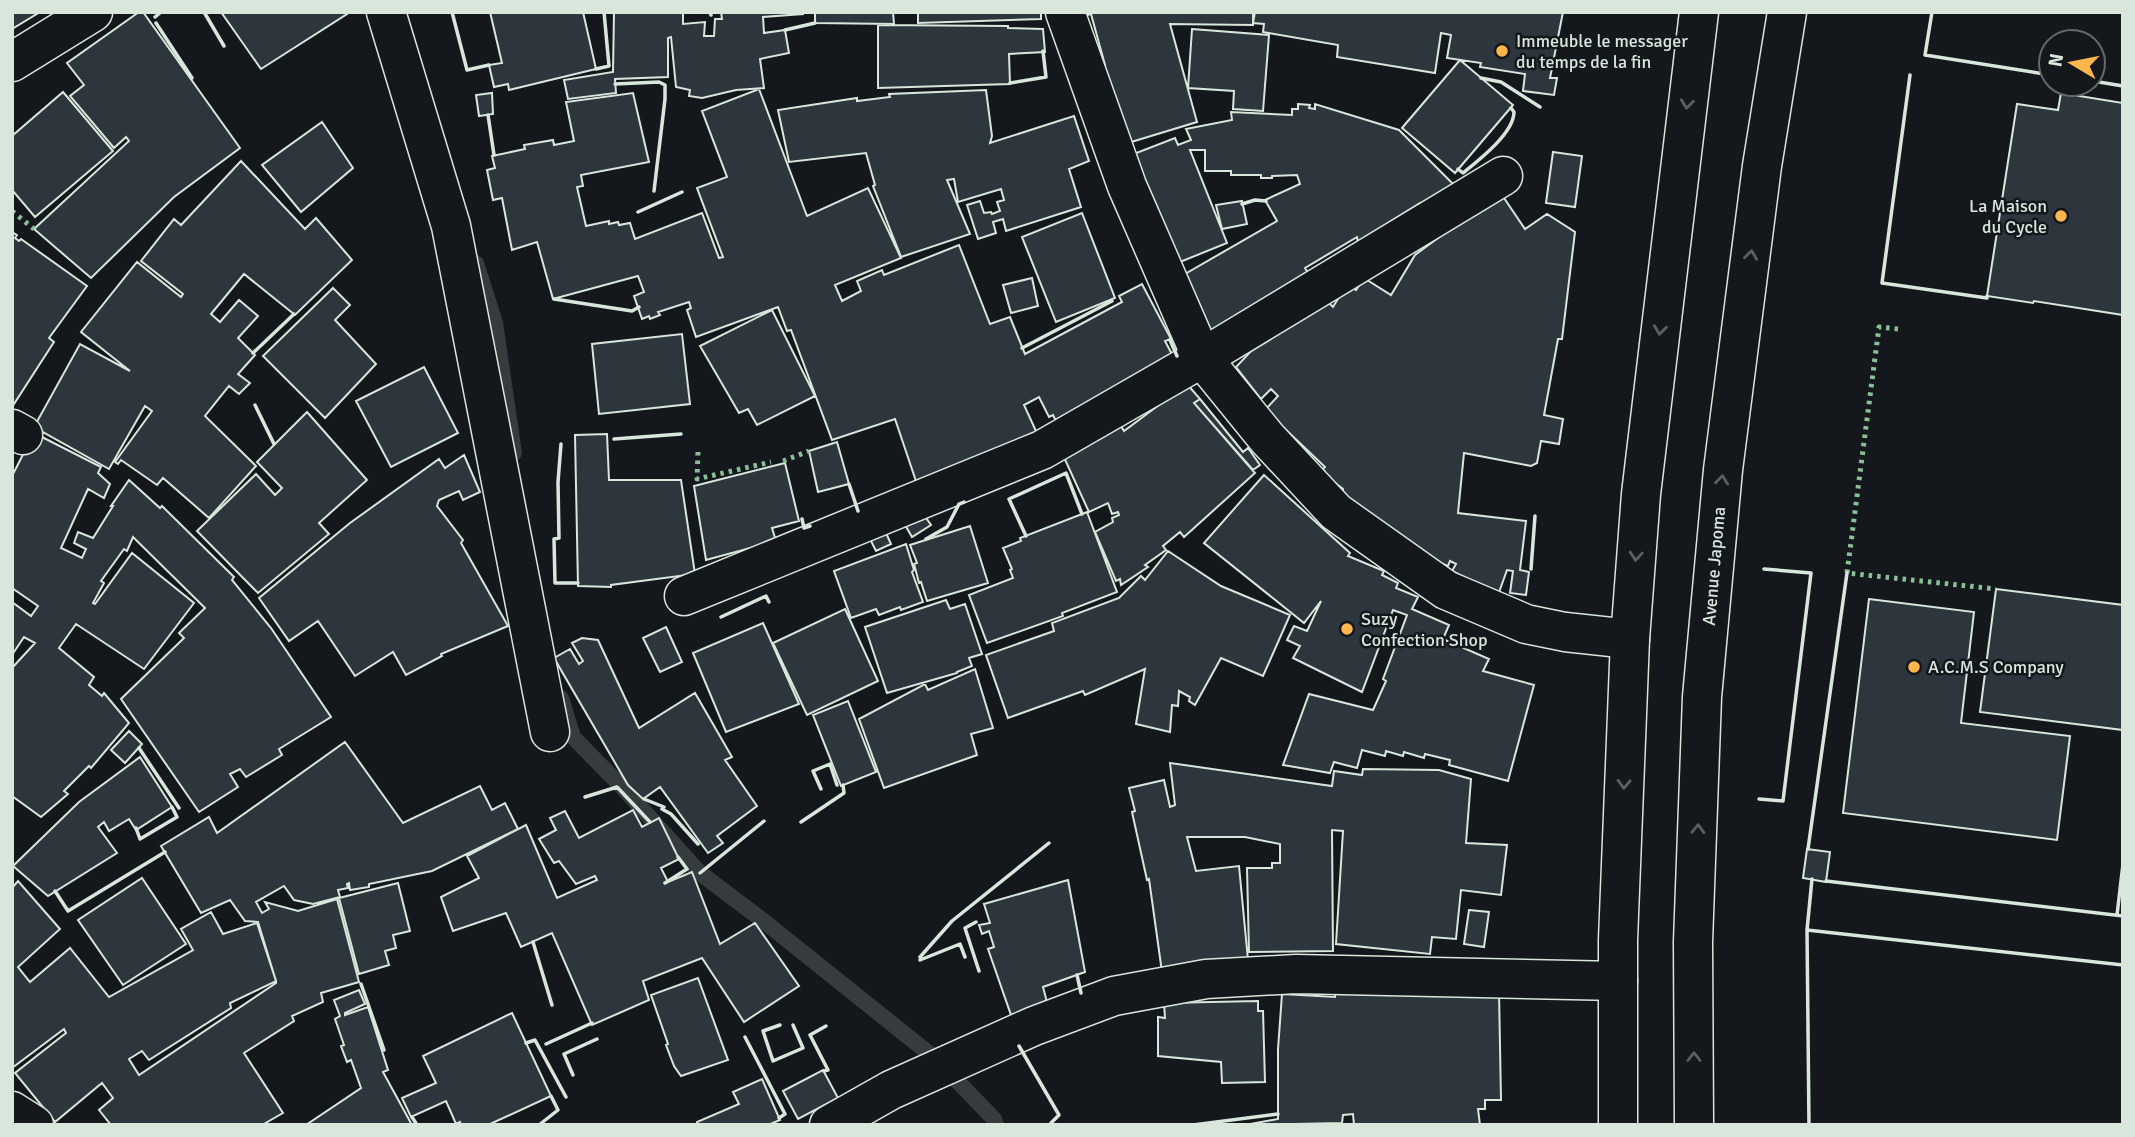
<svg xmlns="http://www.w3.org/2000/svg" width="2135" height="1137" font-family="Signika,sans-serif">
<rect width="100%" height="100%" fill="#14181c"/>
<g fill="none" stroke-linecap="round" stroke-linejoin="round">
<path stroke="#363b3e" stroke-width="16" d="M476 263 495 323 514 453
M561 698 573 737 625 790 700 873 761 919 936 1059 994 1119 996 1125"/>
</g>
<path fill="#2c363c" stroke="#d8e6dc" stroke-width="2" fill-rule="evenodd" d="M12 12H40L12 29Z
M139 12H143L240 148 174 197 91 278 34 229 129 141 126 137 114 148 70 96 84 85 67 63Z
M221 12H345L347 14 261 69Z
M490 12H583L596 69 509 90 508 84 494 87 489 65 502 63Z
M614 12H683V24L705 22 704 36H714L715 19H722L721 12H803V14L763 17 764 33 785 30 789 53 760 59 764 88 736 90 702 98 689 96 690 90 676 87 671 37 668 38V77L615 79 616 93 568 99 564 80 613 72Z
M815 12H893L894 24 815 23Z
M918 12H1041V19L918 23Z
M1086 12H1253V25L1170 24 1197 122 1128 143 1102 65H1105L1091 14 1087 15Z
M1255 12H1563L1550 78H1557L1554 95 1523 91 1525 74 1480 67 1481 63 1447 58 1451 35 1441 33 1435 73 1337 57 1338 45 1263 32 1264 24 1253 23Z
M878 25 1008 26V28L1043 29 1045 52 1009 54 1010 84 878 88Z
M1192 29 1269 35 1263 111 1233 109 1234 91 1188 88Z
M1460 60 1513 105 1455 173 1402 128Z
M759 89 807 216 868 188 901 258 835 285 842 301 861 291 857 281 882 270 884 275 959 245 990 324 1010 317 1025 354 1122 302 1119 296 1142 284 1171 339 1165 341 1174 358 1059 427 1053 415 1049 417 1039 397 1024 405 1041 442 918 487 895 419 832 440 791 330 787 331 778 307 696 337 687 310 691 308 689 302 658 312 660 315 650 319 649 316 642 319 634 296 644 292 638 276 553 299 537 242 512 250 502 198 493 200 487 170 495 168 492 156 525 149 524 145 553 140 554 145 574 141 566 102 633 93 649 162 581 175 583 186 577 187 586 226 609 221V224L618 222 619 225 630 223 635 239 702 213 719 258 723 257 697 188 727 177 702 111Z
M986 90 992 136 990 143 1074 116 1089 161 1069 169 1081 207 1006 231 1003 219 993 222 996 233 978 239 967 205 980 201 984 213 991 212 992 214 1000 211 997 202 1004 200 1001 189 958 202 954 179 947 180 970 234 901 257 873 186 875 185 866 153 789 162 778 110 857 98V101L890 97 889 94Z
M63 92 113 151 35 217 12 190V136Z
M492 93 493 114 479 116 476 95Z
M2061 93 2123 103V315L2034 301 2033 303 1987 296 2017 104 2058 110Z
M1298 104 1310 105 1309 108 1315 109V104L1399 130 1460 191 1430 215 1420 203 1358 242 1357 237 1305 268 1312 279 1212 336 1178 278 1277 221 1265 200 1300 184 1297 175 1272 176V178H1261V175H1231V171H1205V150H1190L1227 243 1175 264 1131 155 1175 138 1178 145 1191 140 1186 129 1232 120 1231 112 1292 115V109H1298Z
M322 122 353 168 301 212 262 165Z
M1553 152 1582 156 1575 207 1546 203Z
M241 161 305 229 316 218 352 260 295 315 244 274 211 314 220 322 239 300 258 316 238 338 255 355 238 374 250 383 239 394 229 386 205 416 256 466 209 518 163 478 157 485 121 460 118 464 115 462 152 411 145 406 109 469 34 427 80 344 130 371 81 332 137 262 181 297 183 294 141 261 174 219 181 225Z
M1502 195 1525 229 1547 214 1575 232 1562 339H1558L1544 415 1563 419 1559 444 1541 441 1537 463 1531 466 1464 453 1458 513 1526 521 1520 570 1529 572 1526 595 1510 593 1513 571 1507 570 1498 595 1452 571 1456 564 1450 561 1448 566 1403 549 1342 494 1343 489 1320 472 1325 467 1265 410 1278 396 1271 389 1261 399 1236 367 1275 326 1324 298 1333 307 1347 284 1356 290 1364 278 1391 295 1415 255 1461 221Z
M1242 201 1247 224 1222 229 1216 205Z
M1082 213 1115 298 1056 322 1022 237Z
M12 232 17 235 15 238 19 241 21 239 87 286 49 338 54 342 12 407Z
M1032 278 1038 306 1011 313 1003 285Z
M333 288 350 305 335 320 376 364 325 418 263 356Z
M772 310 815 396 757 425 748 409 739 413 700 346Z
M682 334 690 404 599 414 592 344Z
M424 367 458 433 391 467 356 401Z
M1187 384 1200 399 1194 403 1255 473 1184 537 1180 532 1163 546 1166 550 1145 565 1148 567 1121 585 1120 579 1116 581 1095 532 1113 522 1112 518 1119 515 1118 512 1112 514 1108 503 1089 512 1062 453 1121 426 1124 431Z
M1200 399 1243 452 1248 448 1260 465 1253 470 1194 403Z
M307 412 367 480 319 523 329 534 258 593 197 531 256 474 275 495 282 488 257 462Z
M34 433 101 467 98 473 110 484 104 498 88 489 61 548 82 558 86 549 74 543 78 532 93 538 113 506H111L129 480 160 508 162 506 234 577 232 580 271 628 331 717 279 749 282 755 246 777 240 769 230 774 238 787 199 812 121 699 184 638 179 633 205 608 133 537 127 551 124 549 101 581 104 583 93 603 95 604 132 553 194 603 144 669 76 624 59 648 94 677 89 685 102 696 104 693 129 723 91 768 89 766 64 791 68 794 41 817 12 796V668L35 643 24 637 12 655V602L31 616 38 606 12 588V476Z
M607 434 609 480H681L695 574 611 585V587L578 586 575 435Z
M837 442 849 484 818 492 809 451Z
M464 455 480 492 463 500 459 491 439 500 437 506 463 540 461 543 508 626 441 654 442 656 406 675 393 652 355 676 318 621 289 641 259 598 350 523 439 459 445 468Z
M785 463 799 521 772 528 776 541 706 560 694 486Z
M1264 475 1350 553 1348 556 1384 571 1382 575 1398 583 1396 588 1418 597 1412 609 1449 625 1443 639 1489 659 1483 671 1534 685 1508 781 1449 765 1450 760 1425 754 1424 758 1404 752 1403 756 1386 751 1385 756 1362 750 1357 768 1334 762 1330 773 1283 765 1309 694 1373 710 1386 681 1383 679 1407 615 1393 610 1362 692 1293 658 1300 646 1287 640 1294 626 1307 631 1321 601 1304 623 1204 543Z
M922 512 931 525 912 537 904 523Z
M1087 512 1117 592 1062 613 1063 616 987 643 969 595 1013 578 1010 570 1012 569 1003 548 1021 541 1020 538Z
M881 522 891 544 876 551 865 529Z
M970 526 988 583 927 601 921 582 919 583 914 564 917 563 910 545Z
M906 544 914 570 912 572 923 602 901 610 900 607 879 615 876 609 851 618 834 571Z
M1168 551 1221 586 1290 615 1263 676 1221 658 1195 705 1189 701 1190 697 1179 691 1178 706 1172 705 1170 732 1136 724 1145 669 1085 695 1083 691 1008 718 986 655 1054 631 1052 623 1119 598 1141 576 1145 580Z
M1996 589 2123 605V730L1980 712Z
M1869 599 1974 612 1961 723 2070 736 2057 840 1843 813Z
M946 600 950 609 965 604 982 654 969 658 972 666 957 672V673L887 693 865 627Z
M845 609 878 681 807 715 773 643Z
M763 623 799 704 726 732 693 653Z
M666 627 682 662 660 672 643 638Z
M582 638 598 640 639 728 695 693 732 757 725 760 757 806 717 836 723 843 708 853 660 787 643 799 628 785 554 658 570 649 579 664 583 661 572 643Z
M975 669 993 728 971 734 977 755 884 788 859 719 925 684 928 690Z
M848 701 876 772 841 786 813 715Z
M129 731 142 744 125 763 111 750Z
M345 742 403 823 480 786 492 810 505 803 518 829 432 871 369 884V887L350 890 349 883 347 884 348 888 338 890 340 897 313 904 294 900 284 886 256 902 262 913 269 909 265 902 298 911 337 899 359 982 321 993 323 1002 292 1016 294 1021 244 1053 283 1113 262 1125H111L99 1110 113 1098 102 1083 55 1122 15 1073 66 1033 64 1029 12 1068V888L18 881 60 929 18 967 30 982 70 948 109 997 193 950 181 929 211 912 223 934 257 923 276 981 258 922 245 921 230 900 201 913 161 846 209 817 217 833ZM276 981V983L139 1075 129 1059 142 1051 149 1060 231 1008 230 1003Z
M140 757 172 807 136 830 129 819 109 831 104 822 98 827 117 853 48 896 13 866 79 802Z
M1170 763 1332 786 1334 771 1362 775 1363 769 1439 770 1471 779 1466 843 1507 845 1501 895 1461 890 1456 939 1432 937 1430 954 1336 944 1343 831 1332 830 1333 951 1249 952 1247 868H1272V863H1280V844L1245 837H1187L1196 871 1239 866 1248 960 1162 972 1149 879 1147 880 1132 812 1135 811 1129 788 1164 780 1170 807 1175 805Z
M633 810 642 827 659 818 679 859 661 868 668 882 692 872 720 944 755 923 799 986 744 1022 702 958 643 981 649 1000 592 1025 552 933 521 947 506 913 453 931 441 897 479 878 467 856 526 825 557 898 597 880 595 876 576 884 559 861 554 863 539 839 556 830 550 818 565 811 579 838Z
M1807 849 1830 852 1826 882 1803 878Z
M142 878 186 944 123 985 78 920Z
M1068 880 1085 972 1043 987 1048 1006 1011 1015 988 949 994 947 989 931 982 934 979 925 990 923 984 904Z
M398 883 410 931 393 935 396 948 385 951 389 965 359 974 339 898Z
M1469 910 1489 912 1484 947 1464 944Z
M698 978 728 1060 681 1076 674 1066 666 1045 668 1044 651 995Z
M1336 983 1453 996 1474 997 1475 990 1499 992 1501 1100H1485V1109H1478L1480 1125H1354L1353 1114 1343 1115 1342 1123 1245 1125 1278 1119V1049L1282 994 1335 997Z
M359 990 365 1004 345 1013V1015L368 1007 388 1070 383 1072 412 1125H306L361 1088 351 1060 347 1062 341 1046 344 1045 335 1019 340 1016 334 1000Z
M1258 1001V1011H1263L1265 1082 1222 1083 1221 1062 1158 1056V1017L1165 1018 1164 1003Z
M512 1013 551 1096 488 1125H461L460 1122 456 1124 446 1101 411 1117 402 1098 436 1083 423 1056Z
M823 1070 838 1098 798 1119 783 1091Z
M762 1079 780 1120 768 1125H698L697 1122 739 1104 733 1092Z"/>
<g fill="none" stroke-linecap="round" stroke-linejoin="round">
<g stroke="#d8e6dc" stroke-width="41">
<path id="minor" d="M386 12 451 226 550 732
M1065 12 1127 186 1202 358 1267 438 1336 512 1446 590 1526 624 1565 632 1630 639
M12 62 93 12
M12 429 23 435
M684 596 1042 450 1202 358 1503 176
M12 1111 34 1125
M829 1125 891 1090 1034 1026 1114 996 1206 979 1296 974 1618 981"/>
</g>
<g stroke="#d8e6dc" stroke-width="41">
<path id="primary" d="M1618 1125V940L1630 639 1641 494 1699 12
M1694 1125 1693 942 1702 697 1723 470 1762 166 1787 12"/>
</g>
<use href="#minor" stroke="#14181c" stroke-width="38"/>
<use href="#primary" stroke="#14181c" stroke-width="38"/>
<path stroke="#8ac095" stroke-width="5" stroke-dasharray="3.5 5" stroke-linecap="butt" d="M12 211 34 229
M1898 329 1879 327 1847 573 1996 589
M698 452 697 479 771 462
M783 461 809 451"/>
<path stroke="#d8e6dc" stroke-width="3.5" d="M204 12 224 46
M452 12 467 70 489 65
M710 12 711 15
M1932 12 1925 55 2051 75
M155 17 161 12
M156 23 192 78
M785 30 815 23
M596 69 609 66 604 12
M1910 75 1882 283 1987 298V296
M1481 78 1501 82 1540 107
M2093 81 2123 86
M1010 83 1046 77 1043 51
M615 84 659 82 665 85V99L654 191
M488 115 494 155
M1458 169 1463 173C1479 160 1514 133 1514 112L1511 108
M1242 204 1255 200 1266 201
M638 212 682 192
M554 299 632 311 639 307
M1170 340 1177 356
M1022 348 1112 301
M253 353 294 314
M255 405 274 444
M614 439 681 434
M561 444 558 482 559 538 554 539 555 583H578
M849 484 858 511
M802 519 804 528 810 526
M1026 536 1009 499 1066 473 1082 514
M926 539 947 527 959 504 964 502
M1531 569 1535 516
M721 617 766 596 769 602
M139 748 179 808
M821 789 813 771 830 764 837 785
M585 797 617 787 650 822
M644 799 664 807 662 809 671 814 698 844
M1759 799 1783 801 1811 573 1764 569
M801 822 844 793 843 785
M136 828 140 839 177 817 172 807
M1808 849 1847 573
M700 873 764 821
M1826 881 2123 916
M665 883 687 869 678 857
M55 891 68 911 165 852
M2117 915 2123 864
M976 922 965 928 979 971
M1807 930 2123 965
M533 942 552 1005
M920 957 952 921 1049 843
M920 960 960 944 965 957
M1077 975 1081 993
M361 984 384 1050
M780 1025 763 1031 773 1061 803 1048 793 1025
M745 1037 785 1114 779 1118
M526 1043 535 1040 566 1097
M546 1044 592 1023
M1019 1046 1059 1115 1051 1123
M824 1071 828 1070 810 1035 826 1026
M573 1075 564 1054 597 1039
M412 1117 417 1125
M539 1125 558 1110 551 1096
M1193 1125 1278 1114
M1809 1125 1807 930 1812 879"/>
</g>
<defs><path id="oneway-chevron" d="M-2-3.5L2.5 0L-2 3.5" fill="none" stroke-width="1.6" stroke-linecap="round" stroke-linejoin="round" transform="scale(1.75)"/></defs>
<g stroke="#59605f">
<use href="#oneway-chevron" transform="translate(1687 104) rotate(97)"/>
<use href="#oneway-chevron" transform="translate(1751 255) rotate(-83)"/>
<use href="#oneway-chevron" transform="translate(1660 330) rotate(97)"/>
<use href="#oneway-chevron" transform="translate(1722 480) rotate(-84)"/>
<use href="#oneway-chevron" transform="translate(1636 556) rotate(94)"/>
<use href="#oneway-chevron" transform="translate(1624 784) rotate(92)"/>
<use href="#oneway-chevron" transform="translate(1698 829) rotate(-88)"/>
<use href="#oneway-chevron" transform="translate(1694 1057) rotate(-90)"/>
</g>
<g fill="#ffb74d" stroke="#14181c" stroke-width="2.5">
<circle cx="1502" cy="51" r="7"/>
<circle cx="2061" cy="216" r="7"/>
<circle cx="1347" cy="629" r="7"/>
<circle cx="1914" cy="667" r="7"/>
</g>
<g text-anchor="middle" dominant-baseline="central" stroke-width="5" stroke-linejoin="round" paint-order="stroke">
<g font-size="18" fill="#d8e6dc" stroke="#14181c" text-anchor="start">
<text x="1516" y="41">Immeuble le messager<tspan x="1516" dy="21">du temps de la fin</tspan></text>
<text x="2047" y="206" text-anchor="end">La Maison<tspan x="2047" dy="21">du Cycle</tspan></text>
<text x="1361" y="619">Suzy<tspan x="1361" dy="21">Confection Shop</tspan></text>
<text x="1928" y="667">A.C.M.S Company</text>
</g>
<g font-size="18" fill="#d8e6dc" stroke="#14181c">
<text transform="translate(1714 566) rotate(-85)">Avenue Japoma</text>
</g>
</g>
<rect width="2135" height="1137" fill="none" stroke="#d8e6dc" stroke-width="28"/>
<g transform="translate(2072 63) rotate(280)"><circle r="33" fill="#14181c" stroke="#626a69" stroke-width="2"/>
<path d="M0-5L12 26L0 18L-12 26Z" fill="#ffb74d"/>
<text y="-10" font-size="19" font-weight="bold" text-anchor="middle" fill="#d8e6dc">N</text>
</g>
</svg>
